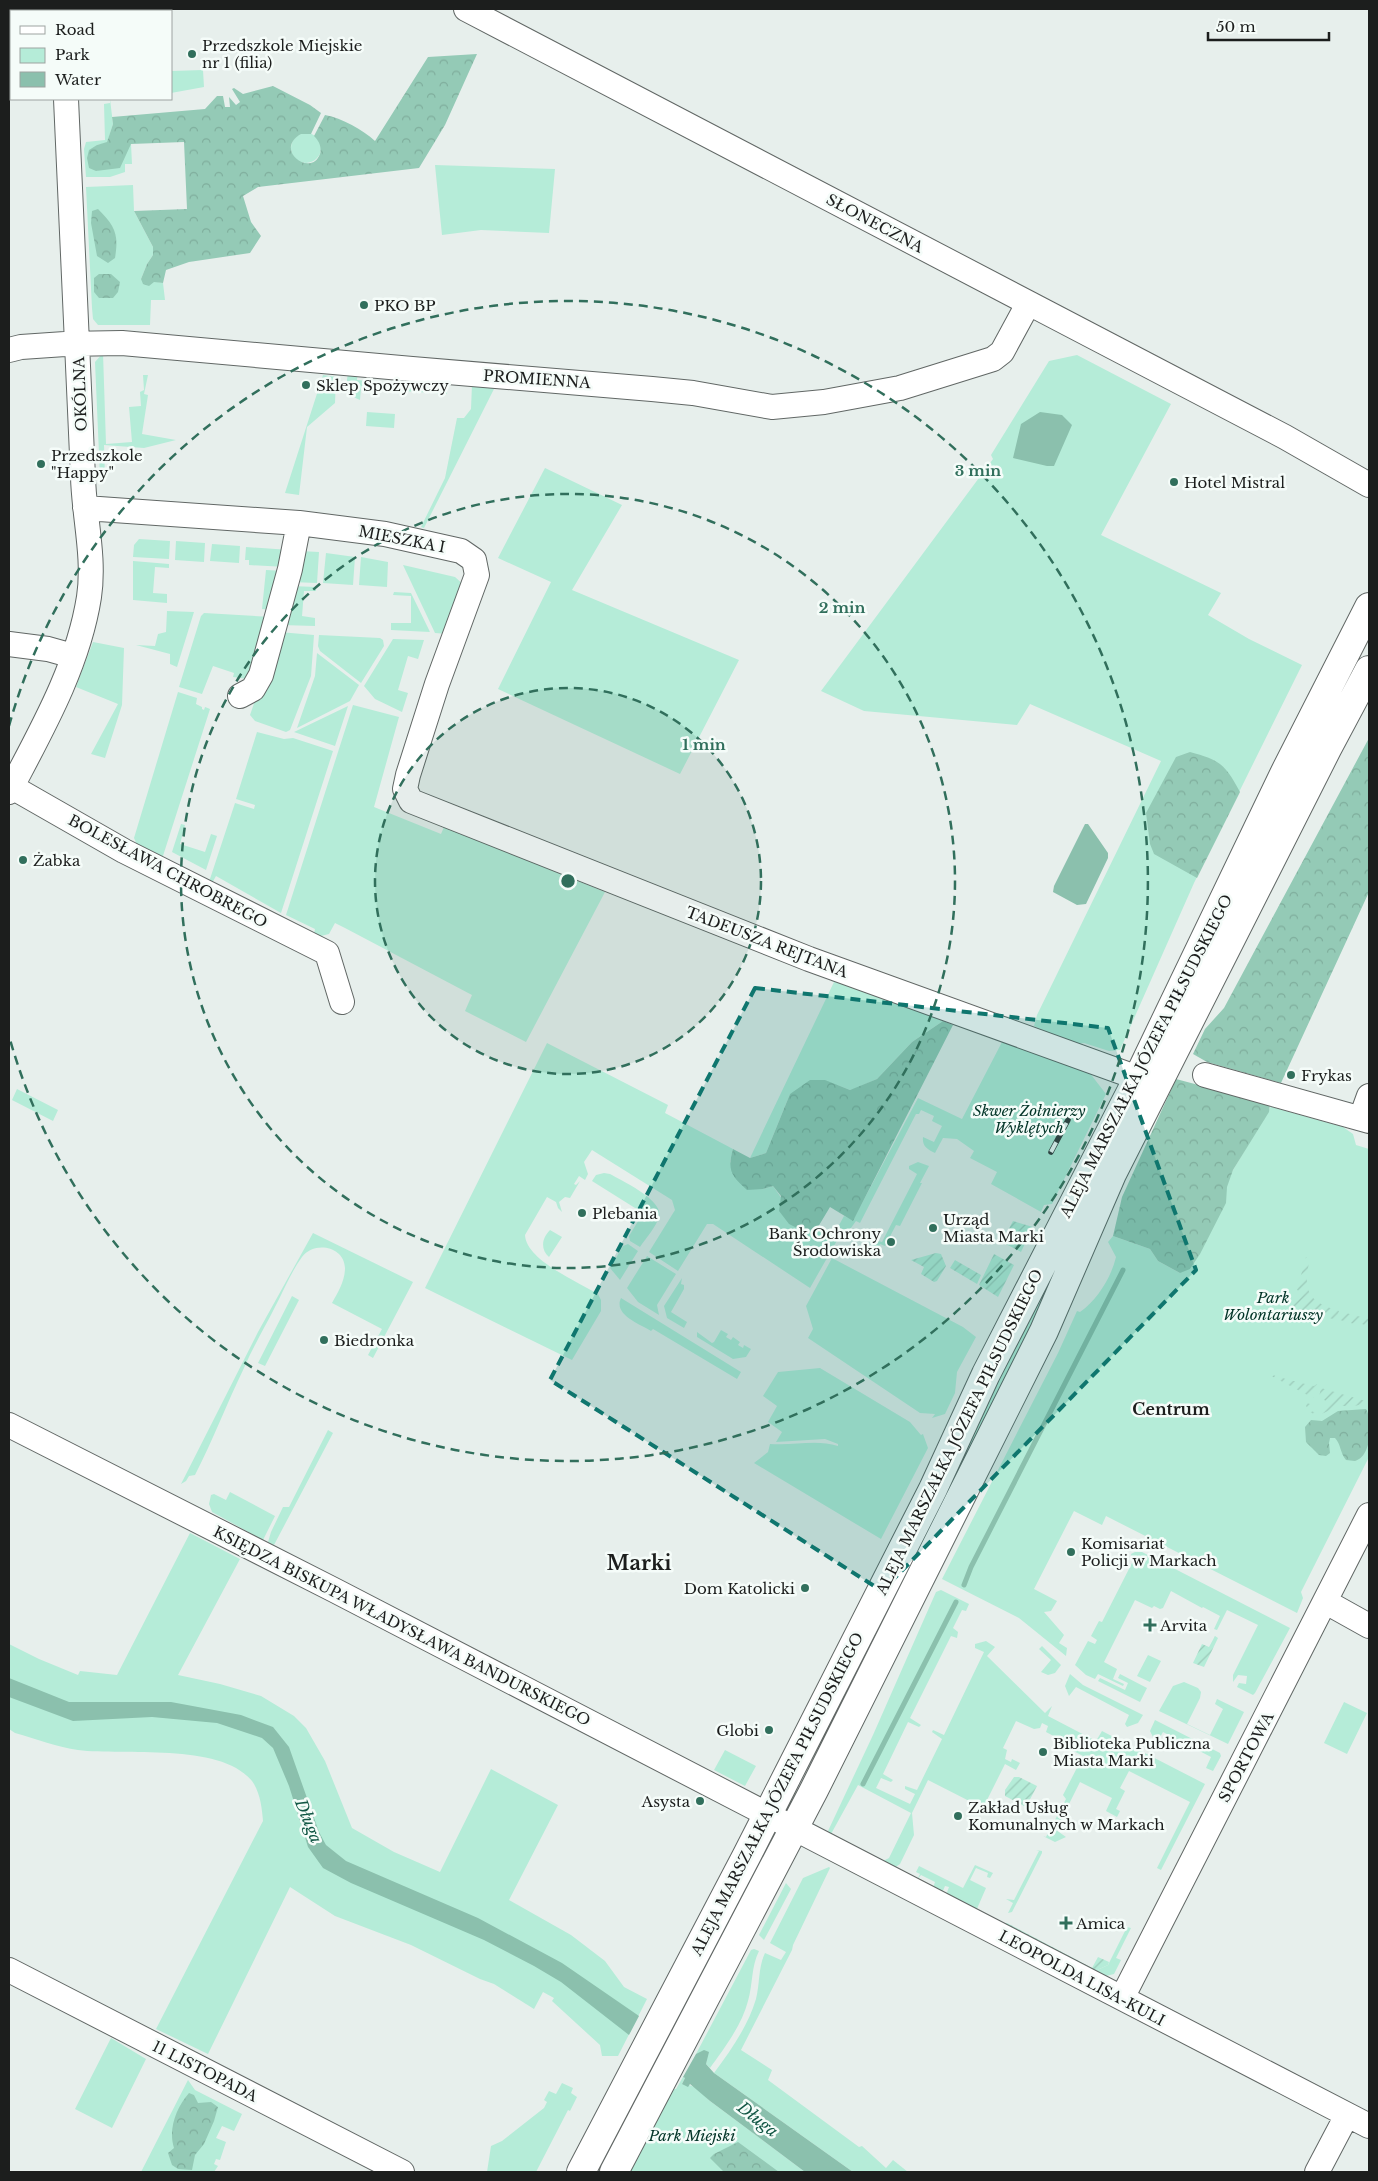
<svg xmlns="http://www.w3.org/2000/svg" width="1378" height="2181" font-family="'Libre Baskerville',serif">
<defs>
<pattern id="forest-crowns" width="20" height="18" patternUnits="userSpaceOnUse" patternTransform="scale(1.25)"><rect width="20" height="18" fill="#94cab6"/><path d="M2 6a3 3 0 1 1 6 0M12 15a3 3 0 1 1 6 0" fill="none" stroke="#7fad9c"/></pattern>
<pattern id="garden-furrows" width="10" height="10" patternUnits="userSpaceOnUse" patternTransform="scale(1.25)"><rect width="10" height="10" fill="#b5ecd8"/><path d="M-1 1l2-2M0 10L10 0M9 11l2-2" fill="none" stroke="#9bcab9"/></pattern>
</defs>
<rect width="100%" height="100%" fill="#e7efec"/>
<path fill="#b5ecd8" d="M203 70 204 87 171 93V71Z
M110 99 113 124 107 143 97 145V171L131 144 132 164H125V172L110 177H86L84 149 86 142 105 140 104 104 110 103Z
M291 148a15 15 0 1 1 30 0a15 15 0 1 1-30 0Z
M435 165 555 169 549 233 481 230 442 235Z
M133 185 134 211 153 247V255L147 264 141 279 163 283 165 300H151L150 325H98L93 319 92 308 86 187Z
M103 353 106 444 132 442 129 407 141 406 140 392 144 390 143 375H148L144 394 148 395 142 434 176 440 144 448 104 445 105 477H100L95 362Z
M1077 355 1171 404 1101 535 1221 593 1208 615 1249 639 1302 665 1194 883 1120 1050 1109 1051 1084 1043 1073 1045 1034 1026 1037 1015 1161 761 1030 704 1017 725 864 711 821 691 993 459 991 455 1049 361Z
M358 369 357 380 446 387 447 394 361 388 360 400C347 396 345 386 348 374Z
M323 375 336 377 335 403 307 427 299 495 285 493Z
M472 384 495 387 424 528 421 527 445 478 457 418H464L471 409Z
M367 412 395 414 394 428 366 426Z
M545 468 622 505 572 590 739 660 680 774 498 689 551 582 498 558Z
M139 539 170 541 169 559 133 557 134 545Z
M176 541 205 543 204 562 175 560Z
M212 544 240 546 239 563 210 561Z
M246 547 290 550 286 567 249 565V560H245Z
M300 551 319 552 317 583 291 582Z
M326 553 355 557 353 585 323 583Z
M361 557 388 562 387 587 359 585Z
M133 561 169 564V568L155 567 153 593 167 594V603L133 600Z
M403 565 455 577 465 586 448 634 435 633Z
M266 570 285 571 276 610 262 609Z
M291 586 316 587V591H304L302 616 315 618V626L281 625Z
M394 592 411 593 430 632 391 630V623H411V596L393 595Z
M167 611 194 612 177 667 170 664V654L136 645 155 646 158 634 166 632Z
M204 613 271 617 247 679 233 677 234 673 213 666 202 694 179 687 201 616Z
M279 632 314 635 311 676 290 730 286 732 255 721 250 715Z
M319 635 380 638 383 640 384 646 361 683 320 651 318 646Z
M393 639 424 640 418 659 408 656 398 690 408 693 402 712 375 699 364 686Z
M93 642 124 648 122 705 105 758 91 754 118 704 76 687Z
M317 653 359 685 350 701 297 728 315 676Z
M178 692 197 698 196 704 202 707V709L204 710 205 707 210 709 162 859 138 847 134 838Z
M353 705 399 717 374 807 441 834 444 827 605 892 526 1042 465 1011 472 995 345 928 335 923 329 934 313 938 315 929 286 915Z
M348 706 335 746 294 732Z
M257 732 284 739 293 738 333 751 281 913 216 876 211 885H208L235 803 254 809 255 805 236 799Z
M181 824 185 825 180 844 205 852 211 834 217 836 206 870 172 852Z
M832 977 953 1025 943 1021 912 1042 877 1079 854 1089 850 1090 837 1085 790 1094 766 1153 750 1158 834 982 831 981Z
M1002 1042 1089 1072 1106 1094 1052 1204 1044 1205 1041 1212 991 1184 997 1172 970 1158 974 1151 957 1139 943 1138 935 1153C927 1149 922 1146 923 1137L934 1142 942 1126 932 1121 934 1116 921 1110 919 1114H916L860 1223 856 1221 848 1232 838 1227 844 1216 853 1220 918 1098 962 1119Z
M547 1043 668 1105 665 1113 733 1149 730 1162 763 1189 773 1186 805 1232 818 1227 832 1236 834 1233 839 1237 810 1288 713 1224H707L678 1271 649 1252 675 1210 672 1200 592 1150 584 1162 588 1174 585 1180 579 1176 574 1184 576 1185 580 1181 570 1198 565 1197 559 1202 562 1212 558 1208 556 1202 547 1197 525 1235C526 1260 578 1282 598 1294L601 1300V1311L572 1360 425 1288Z
M17 1089 58 1110 53 1121 12 1100Z
M1273 1103 1272 1107 1343 1127 1353 1134 1356 1145 1369 1149V1457L1301 1592 1303 1598 1297 1613 1106 1516 1102 1525 1074 1511 1034 1589 1057 1601 1051 1611 1044 1612 1064 1635 1059 1643 1067 1648 1066 1656 1019 1618 942 1579 1058 1353 1077 1311 1080 1312C1097 1300 1111 1278 1116 1257L1108 1242 1113 1236 1150 1249 1158 1261 1180 1273 1233 1170Z
M918 1162 929 1166 920 1183H922L900 1226 896 1225 885 1246 880 1244 877 1250 873 1252 871 1239 882 1242 917 1174 909 1169V1166Z
M604 1173 610 1174C622 1181 664 1200 659 1217 656 1227 646 1238 640 1247L630 1241 629 1236 643 1213 592 1181 596 1175Z
M1072 1228 1043 1308 894 1601 941 1495Z
M550 1230 562 1237 549 1257C540 1249 542 1238 550 1230Z
M313 1233 413 1282 373 1358 368 1355 382 1329 332 1303C338 1292 345 1281 345 1268 344 1246 314 1241 302 1257 291 1272 284 1290 275 1307 265 1327 253 1347 244 1368 227 1403 213 1440 195 1475L189 1476 186 1481 181 1484 258 1332Z
M628 1244 638 1251 620 1280 610 1268 623 1246Z
M647 1256 676 1274 657 1305 659 1315 638 1302 627 1288Z
M832 1258 963 1327 976 1337 957 1372 955 1393 945 1414 932 1418 935 1414 920 1413 808 1338 813 1329 806 1306Z
M682 1278 681 1284 684 1285V1289L671 1312 687 1322 684 1328 667 1318 664 1306Z
M292 1296 299 1300 265 1366 258 1363Z
M621 1298 741 1372 737 1379 653 1329 651 1331C640 1324 613 1315 621 1298Z
M721 1330 728 1334 726 1337 731 1340 733 1337 740 1342 738 1345 743 1348 744 1345 751 1349 746 1357 733 1359 697 1337V1332L712 1343 714 1342Z
M820 1368 910 1422 921 1435 923 1434 928 1448 881 1539 754 1463 768 1452 770 1444C793 1446 816 1439 838 1446V1444L825 1439 776 1442 782 1432 768 1422 777 1406 763 1396 778 1372Z
M328 1430 333 1433 274 1545 268 1542 271 1532 283 1507H289Z
M230 1492 275 1516 263 1540 212 1512 209 1504 211 1495 214 1494 226 1500Z
M190 1533 240 1559 178 1675 220 1684 261 1696 294 1716 306 1728 325 1761 352 1828 394 1852 440 1872 491 1769 558 1805 509 1900 571 1935 605 1961 624 1987 647 1999 618 2056H602L600 2045 552 2001 554 1998 543 1992 534 2009 494 1984 480 1979 411 1945 335 1916 290 1887 208 2054 156 2029 263 1821C262 1808 260 1792 252 1781 220 1742 125 1756 78 1750 58 1747 36 1739 15 1733L9 1729V1644L39 1659 78 1675 80 1671 117 1675Z
M1135 1552H1142L1290 1628 1255 1693 1253 1695 1237 1687 1239 1683 1246 1684 1247 1676 1238 1675 1233 1682V1675L1258 1625 1227 1610 1217 1630 1214 1629 1220 1616 1203 1607 1202 1608 1171 1591 1163 1608 1160 1609 1154 1606 1152 1608 1135 1600 1104 1662 1117 1669 1113 1679 1124 1684 1123 1686 1098 1674 1095 1679 1086 1675 1075 1665 1088 1641 1095 1644 1097 1640 1091 1636 1099 1621 1102 1622 1133 1561 1131 1554Z
M941 1590 969 1604 966 1611 962 1610 953 1628 958 1632 957 1638 951 1636 910 1718 921 1725 919 1727 908 1722 883 1774 893 1780 891 1782 881 1778 876 1788 910 1804 915 1794 905 1789V1786L917 1790 942 1739 932 1732 933 1730 944 1735 984 1652 975 1648V1644L986 1641 995 1647 987 1656 1045 1713 1052 1706 1048 1716 1096 1741 1102 1731 1205 1784 1161 1870 1157 1868 1190 1802 1129 1771 1120 1788 1125 1791 1116 1809 1120 1811 1117 1817 1106 1811 1112 1798 1080 1782 1056 1830 1066 1837 1055 1842 1043 1836 1046 1837 1066 1799 1063 1795 1083 1756 1066 1747 1065 1742 1046 1732 1048 1726 1042 1723 1040 1728 1034 1729 1016 1721 1003 1748 1007 1750 1005 1759 1011 1762 1012 1759 1020 1763 1016 1770 1005 1764 983 1808 928 1780 912 1813 914 1835 900 1864 894 1868 883 1861 889 1858 911 1813 858 1785 831 1834 828 1831 873 1735 936 1592Z
M1042 1646 1061 1665 1055 1673 1048 1675 1041 1672 1051 1660 1039 1649Z
M1148 1655 1161 1661 1150 1682 1137 1676Z
M1070 1674 1083 1685 1143 1715 1138 1723 1127 1727 1125 1724 1129 1715 1076 1687 1069 1696 1065 1686Z
M1120 1674 1147 1688 1140 1702 1098 1681 1100 1678 1125 1690 1128 1683 1118 1678Z
M1184 1682 1198 1688 1201 1692 1200 1698 1187 1724 1210 1735 1223 1709 1215 1704 1217 1699 1244 1712 1228 1744 1159 1711 1173 1686Z
M1344 1702 1367 1713 1347 1754 1324 1743Z
M1155 1720 1220 1753 1221 1756 1213 1771 1206 1768 1211 1757 1163 1732 1158 1741H1155L1150 1731Z
M725 1750 756 1766 745 1786 714 1770Z
M1036 1850 1042 1851V1853L1012 1912 1008 1913 1013 1903 1006 1899 1014 1900 1039 1851Z
M975 1865 993 1873 990 1878 987 1877 988 1873 976 1868 970 1880 986 1888 976 1911 946 1895 949 1887 945 1886 942 1893 933 1888 935 1882 921 1875 917 1880 920 1874 916 1872 919 1866 963 1888Z
M829 1867 830 1868 793 1945 792 1950 741 2050 772 2070 768 2080 859 2147 862 2146 886 2168 893 2160 908 2172H853L714 2073C731 2050 748 2026 756 1999 760 1983 758 1968 765 1953L781 1960 786 1952 770 1943 803 1878Z
M786 1883 791 1889 764 1940 759 1935Z
M1127 1927 1131 1928 1116 1958 1121 1960 1114 1974 1106 1976 1095 1971 1108 1965Z
M754 1949 759 1951C751 1967 753 1984 748 2001 742 2025 723 2050 710 2068L706 2064 707 2057 701 2053 696 2054 751 1950Z
M111 2038 146 2059 112 2128 75 2109Z
M683 2077 685 2078 682 2084C695 2084 701 2092 710 2101L805 2172H627L674 2089H676Z
M188 2080 195 2090 242 2114 234 2131 222 2126 216 2138 226 2142 220 2160 216 2159 214 2164 218 2166 214 2172H141Z
M562 2083 573 2088 571 2093 577 2097 570 2111 568 2110 536 2172H487L491 2146 502 2141 544 2108 547 2102 544 2100 549 2091 556 2094Z"/>
<path fill="url(#forest-crowns)" d="M477 54 445 125 419 168 258 187 243 196 251 222 261 236 250 253 189 262 166 270 163 283 154 282 149 286 143 284 141 279 147 264 153 255V247L134 211 187 209 184 142 131 144 120 168 96 171 89 168 87 158 89 150 97 145 107 142 113 124 112 117 205 109 217 96H223L225 107H230L229 97 236 105 240 102 232 89 234 88 243 94 273 86 310 105 321 113 311 134H301C273 150 311 178 320 154 322 147 319 141 314 136L325 115C342 118 363 130 375 141L428 57Z
M98 209C115 226 119 234 115 258L108 263 97 256 91 223 92 211Z
M99 274H111L120 282 118 292 113 298H99L94 292V278Z
M1369 738V892L1281 1083 1207 1062 1193 1054 1205 1029 1224 1008Z
M1190 752C1220 760 1225 764 1240 792L1197 878 1154 854 1150 844 1146 813 1176 757Z
M943 1021 953 1025 853 1221 830 1207 818 1227 805 1232 789 1224 779 1211 781 1196 773 1186 763 1189 747 1190C731 1176 727 1170 733 1149L750 1158 766 1153 790 1094 810 1080H825L850 1090 877 1079 912 1042Z
M1176 1079 1270 1104 1269 1112 1233 1170 1227 1187 1226 1203 1200 1254 1190 1269 1180 1273 1158 1261 1150 1249 1113 1236 1122 1197Z
M1366 1409C1373 1420 1372 1457 1355 1461 1352 1461 1349 1460 1346 1460 1340 1453 1341 1444 1335 1438H1330L1329 1443 1330 1453 1326 1456 1319 1455 1306 1442 1305 1427 1311 1420 1322 1421 1338 1411Z
M189 2093 194 2095 198 2103 211 2102 218 2107 214 2121 204 2144 195 2155 192 2170 178 2169 172 2165 168 2153 174 2148C168 2129 176 2108 189 2093Z
M738 2142 779 2172H724L710 2158 714 2154Z"/>
<path fill="url(#garden-furrows)" d="M1013 1221 1033 1227 1021 1252 1002 1242Z
M936 1253 941 1254 946 1266 937 1281 934 1282 921 1274 924 1267 911 1260Z
M994 1254 1014 1265 998 1297 979 1285Z
M1306 1257 1310 1258C1303 1290 1306 1301 1339 1311L1336 1320 1310 1312 1311 1310 1305 1308 1304 1311 1292 1307 1295 1296 1297 1297 1299 1291 1297 1290Z
M955 1260 981 1275 977 1284 950 1268Z
M1342 1312 1369 1319V1329L1365 1327V1325L1359 1323 1358 1325 1340 1320Z
M1266 1373 1286 1379V1381H1295V1384L1300 1385 1301 1383 1314 1386 1317 1384 1319 1387 1313 1398Z
M1321 1388 1369 1402 1355 1406H1339L1317 1416 1310 1412 1306 1406 1307 1403 1310 1404 1312 1411C1316 1414 1321 1415 1325 1410L1326 1401 1319 1397Z
M1215 1636 1218 1638 1204 1667 1193 1663 1202 1644 1209 1647Z
M1014 1777H1019L1037 1786 1026 1807 1005 1796V1790Z
M1007 1923 1092 1968 1098 1957 1109 1962 1108 1965 1095 1971 1003 1924Z"/>
<path fill="#8bc0ad" d="M1040 412 1062 415 1072 425 1054 466H1047L1013 458 1021 424Z
M1085 824H1088L1108 853V858L1086 904 1077 905 1053 892 1054 886Z
M9 1678 69 1702H171L241 1715 273 1727 289 1747 319 1832 326 1845 346 1861 478 1918 562 1963 639 2016 629 2035 561 1982 534 1966 484 1940 351 1883 323 1868 308 1847 289 1786 273 1748 262 1738 217 1723 152 1717 73 1721 9 1697Z
M704 2050 709 2052 706 2064 714 2073 853 2172H805L710 2101 690 2084 688 2087 682 2084 685 2078 683 2077 696 2054Z"/>
<g fill="none" stroke-linecap="round" stroke-linejoin="round">
<path stroke="#8bc0ad" stroke-width="5" d="M964 1585 971 1567 1123 1270
M863 1784 956 1602"/>
<g stroke="#616765" stroke-width="26">
<path id="minor" d="M62 9V11
M466 9 1285 437 1369 485
M9 350 21 347 65 344 122 343 412 369 652 389 693 393 772 407 824 402 900 388 993 359 1002 352 1028 304
M85 508 299 523 385 534 461 551 474 560 477 575 437 684 408 775 405 789 411 801 809 959 1138 1078
M9 644 48 649 73 656
M240 696 253 689 261 675 290 569 299 523
M12 787 124 851 327 953 342 1002
M9 792C41 731 78 667 89 597 95 557 84 517 83 477 78 351 72 225 66 99
M1205 1075 1369 1121
M1361 1118 1369 1096
M9 1425 334 1590 1369 2126
M1326 1602 1369 1626
M9 1970 402 2172
M1122 1998 1369 1515
M1317 2172 1347 2115"/>
</g>
<g stroke="#616765" stroke-width="30">
<path id="major" d="M581 2172 747 1855 933 1489 986 1374 1138 1078 1285 772 1369 607
M614 2172 814 1790 1044 1331 1112 1174 1327 749 1369 670"/>
</g>
<use href="#minor" stroke="#fff" stroke-width="24"/>
<use href="#major" stroke="#fff" stroke-width="28"/>
<g stroke="#353837" stroke-width="5.5">
<path id="rail" d="M1051 1152 1068 1120"/>
</g>
<use href="#rail" stroke="#f5fcf9" stroke-width="4" stroke-dasharray="11" stroke-linecap="butt"/>
</g>
<path fill="#0f766e" fill-opacity="0.2" stroke="#0f766e" stroke-width="4" stroke-dasharray="10 6" stroke-linejoin="round" d="M755 988 1108 1028 1196 1270 882 1591 550 1380Z"/>
<circle cx="568" cy="881" r="193" fill="#316f5c" fill-opacity=".12"/>
<g fill="none" stroke="#316f5c" stroke-width="2.5" stroke-dasharray="9 6">
<circle cx="568" cy="881" r="193"/>
<circle cx="568" cy="881" r="387"/>
<path d="M9 726A580 580 0 1 1 9 1036"/>
</g>
<g fill="#316f5c" stroke="#f5fcf9" stroke-width="2">
<circle cx="192" cy="54" r="5"/>
<circle cx="364" cy="305" r="5"/>
<circle cx="306" cy="385" r="5"/>
<circle cx="41" cy="464" r="5"/>
<circle cx="1174" cy="482" r="5"/>
<circle cx="23" cy="860" r="5"/>
<circle cx="1291" cy="1075" r="5"/>
<circle cx="582" cy="1213" r="5"/>
<circle cx="933" cy="1228" r="5"/>
<circle cx="891" cy="1242" r="5"/>
<circle cx="324" cy="1340" r="5"/>
<circle cx="1071" cy="1552" r="5"/>
<circle cx="805" cy="1588" r="5"/>
<path d="M1147.5 1617.5h5v5h5v5h-5v5h-5v-5h-5v-5h5z"/>
<circle cx="769" cy="1730" r="5"/>
<circle cx="1043" cy="1752" r="5"/>
<circle cx="700" cy="1801" r="5"/>
<circle cx="958" cy="1816" r="5"/>
<path d="M1063.5 1915.5h5v5h5v5h-5v5h-5v-5h-5v-5h5z"/>
</g>
<g text-anchor="middle" dominant-baseline="central" stroke-width="5" stroke-linejoin="round" paint-order="stroke">
<g font-size="15" fill="#1c1e1d" stroke="#f5fcf9" text-anchor="start">
<text x="202" y="45">Przedszkole Miejskie<tspan x="202" dy="17">nr 1 (filia)</tspan></text>
<text x="374" y="305">PKO BP</text>
<text x="316" y="385">Sklep Spożywczy</text>
<text x="51" y="455">Przedszkole<tspan x="51" dy="17">"Happy"</tspan></text>
<text x="1184" y="482">Hotel Mistral</text>
<text x="33" y="860">Żabka</text>
<text x="1301" y="1075">Frykas</text>
<text x="592" y="1213">Plebania</text>
<text x="943" y="1219">Urząd<tspan x="943" dy="17">Miasta Marki</tspan></text>
<text x="881" y="1233" text-anchor="end">Bank Ochrony<tspan x="881" dy="17">Środowiska</tspan></text>
<text x="334" y="1340">Biedronka</text>
<text x="1081" y="1543">Komisariat<tspan x="1081" dy="17">Policji w Markach</tspan></text>
<text x="795" y="1588" text-anchor="end">Dom Katolicki</text>
<text x="1160" y="1625">Arvita</text>
<text x="759" y="1730" text-anchor="end">Globi</text>
<text x="1053" y="1743">Biblioteka Publiczna<tspan x="1053" dy="17">Miasta Marki</tspan></text>
<text x="690" y="1801" text-anchor="end">Asysta</text>
<text x="968" y="1807">Zakład Usług<tspan x="968" dy="17">Komunalnych w Markach</tspan></text>
<text x="1076" y="1923">Amica</text>
</g>
<g font-size="15" fill="#1c1e1d" stroke="#f5fcf9">
<text transform="translate(875 223) rotate(28)">SŁONECZNA</text>
<text transform="translate(537 379) rotate(4)">PROMIENNA</text>
<text transform="translate(80 394) rotate(-92)">OKÓLNA</text>
<text transform="translate(402 539) rotate(11)">MIESZKA I</text>
<text transform="translate(168 871) rotate(28)">BOLESŁAWA CHROBREGO</text>
<text transform="translate(767 942) rotate(21)">TADEUSZA REJTANA</text>
<text transform="translate(1146 1056) rotate(-63)">ALEJA MARSZAŁKA JÓZEFA PIŁSUDSKIEGO</text>
<text transform="translate(959 1432) rotate(-64)">ALEJA MARSZAŁKA JÓZEFA PIŁSUDSKIEGO</text>
<text transform="translate(402 1626) rotate(27)">KSIĘDZA BISKUPA WŁADYSŁAWA BANDURSKIEGO</text>
<text transform="translate(1246 1757) rotate(-62)">SPORTOWA</text>
<text transform="translate(777 1794) rotate(-63)">ALEJA MARSZAŁKA JÓZEFA PIŁSUDSKIEGO</text>
<text transform="translate(1082 1978) rotate(28)">LEOPOLDA LISA-KULI</text>
<text transform="translate(205 2071) rotate(27)">11 LISTOPADA</text>
</g>
<g font-size="15" font-style="italic" fill="#033528" stroke="#f5fcf9">
<text x="1029" y="1110">Skwer Żołnierzy<tspan x="1029" dy="17">Wyklętych</tspan></text>
<text x="1273" y="1297">Park<tspan x="1273" dy="17">Wolontariuszy</tspan></text>
<text x="692" y="2135">Park Miejski</text>
</g>
<g font-size="16" font-weight="bold" fill="#1c1e1d" stroke="#f5fcf9">
<text x="1171" y="1409">Centrum</text>
</g>
<g font-size="16" font-style="italic" fill="#125745" stroke="#f5fcf9">
<text transform="translate(309 1821) rotate(68)">Długa</text>
<text transform="translate(758 2119) rotate(38)">Długa</text>
</g>
<g font-size="20" font-weight="bold" fill="#1c1e1d" stroke="#f5fcf9">
<text x="639" y="1563">Marki</text>
</g>
</g>
<circle cx="568" cy="881" r="8" fill="#316f5c" stroke="#f5fcf9" stroke-width="2.5"/>
<g font-size="15" text-anchor="middle" font-weight="bold" fill="#316f5c" stroke="#f5fcf9" stroke-width="5" stroke-linejoin="round" paint-order="stroke">
<text x="978" y="476">3 min</text>
<text x="842" y="613">2 min</text>
<text x="704" y="750">1 min</text>
</g>
<rect width="1378" height="2181" fill="none" stroke="#1c1e1d" stroke-width="20"/>
<rect x="10" y="10" width="162" height="90" fill="#f5fcf9" stroke="#9ea3a1"/>
<rect x="20" y="26" width="25" height="8" fill="#ffffff" stroke="#9ea3a1"/>
<text x="55" y="35" font-size="15" fill="#1c1e1d">Road</text>
<rect x="20" y="48" width="25" height="15" fill="#b5ecd8" stroke="#9ea3a1"/>
<text x="55" y="60" font-size="15" fill="#1c1e1d">Park</text>
<rect x="20" y="72" width="25" height="15" fill="#8bc0ad" stroke="#9ea3a1"/>
<text x="55" y="85" font-size="15" fill="#1c1e1d">Water</text>
<path d="M1208 32v8h121v-8" fill="none" stroke="#1c1e1d" stroke-width="2.5"/>
<text x="1216" y="32" font-size="15" fill="#1c1e1d" stroke="#f5fcf9" stroke-width="4" paint-order="stroke">50 m</text>
</svg>
